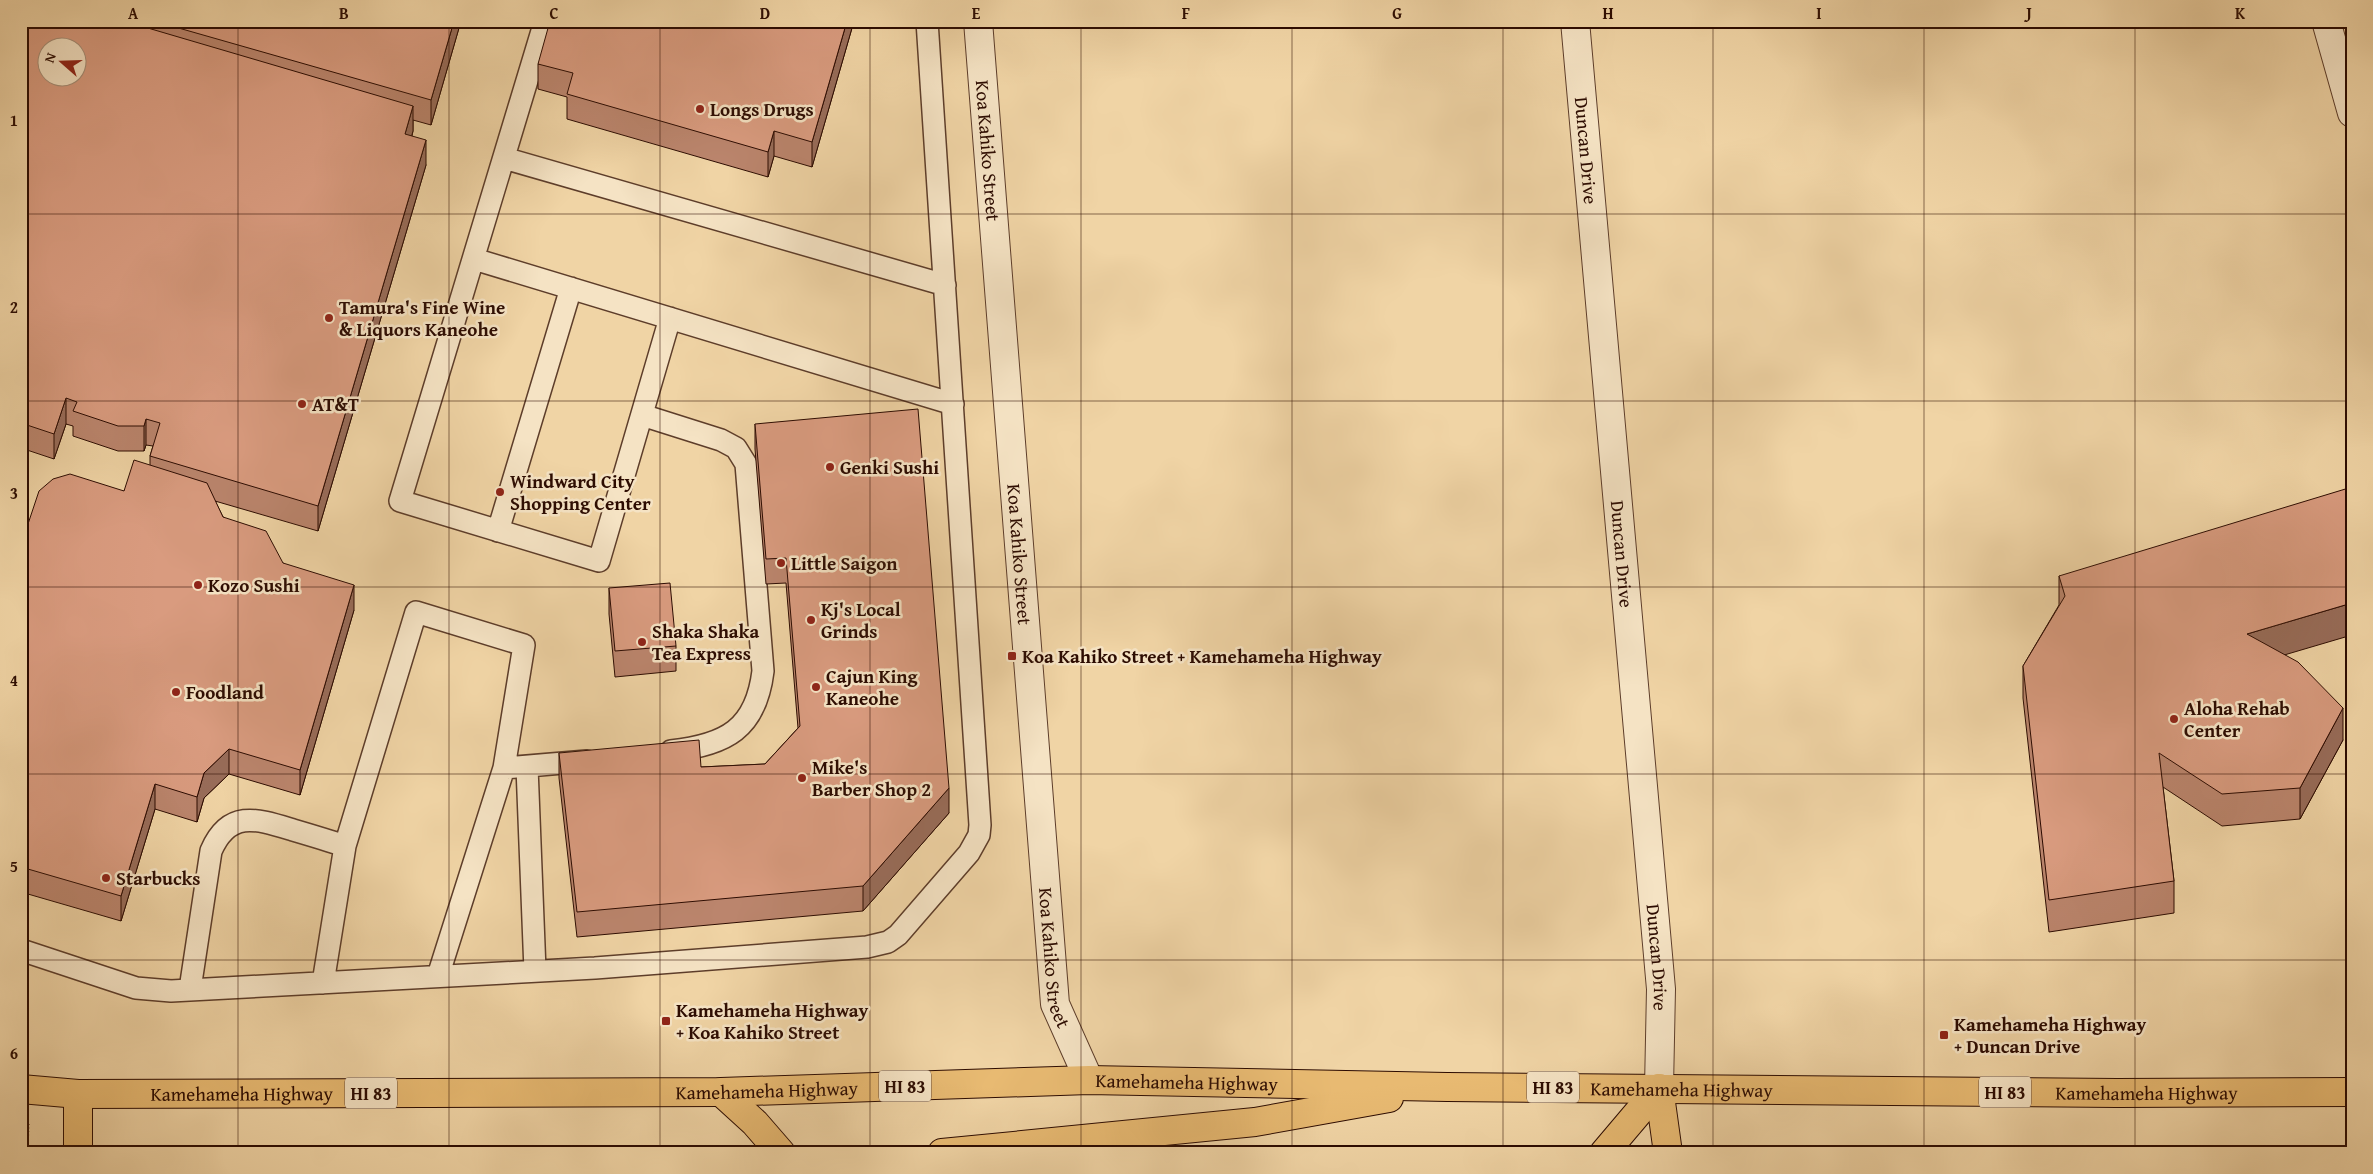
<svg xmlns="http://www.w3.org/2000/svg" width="2373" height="1174" font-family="'Gentium Book Plus',serif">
<rect width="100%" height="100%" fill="#f0d4a5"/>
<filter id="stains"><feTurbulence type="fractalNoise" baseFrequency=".004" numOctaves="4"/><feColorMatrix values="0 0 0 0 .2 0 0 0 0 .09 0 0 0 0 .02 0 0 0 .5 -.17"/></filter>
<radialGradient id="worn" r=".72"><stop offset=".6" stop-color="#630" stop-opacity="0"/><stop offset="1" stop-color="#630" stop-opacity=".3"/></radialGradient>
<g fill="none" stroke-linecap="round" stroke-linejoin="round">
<g stroke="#5d3d2a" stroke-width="24">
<path id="lane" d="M545 21 400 501 599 561 670 318
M504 158 945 285
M474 259 953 404
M642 415 721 440 736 448 746 464 763 671C756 729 726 745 671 751
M498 531 571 288
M527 767 535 971
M504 768 587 761
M21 950 136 988 171 991 595 968 867 947 888 942 898 935 969 853 979 835 980 825 927 21
M323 983 345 846 416 612 524 645 504 768 438 976
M190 989 211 851C229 809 257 819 293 830 310 835 327 840 345 846"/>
</g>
<g stroke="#5d3d2a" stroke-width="30">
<g id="street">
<path id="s1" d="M978 21 1055 1004 1089 1080"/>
<path id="s2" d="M1575 21 1661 989 1659 1088"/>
<path d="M2326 21 2352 113"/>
</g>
</g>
<g stroke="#2c0b01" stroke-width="30">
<g id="primary">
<path d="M1659 1088 1668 1153"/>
<path id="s3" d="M21 1089 78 1094 721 1092 1089 1080 1447 1087 2117 1093 2352 1092"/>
<path d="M721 1092 755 1123 781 1153"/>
<path d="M78 1153V1094"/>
<path d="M942 1153 1255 1122 1389 1098"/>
<path d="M1604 1153 1659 1088"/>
</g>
</g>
<path stroke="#2c0b01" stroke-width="3" stroke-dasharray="1 2.5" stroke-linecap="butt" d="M27 1153 28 1123"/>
<use href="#lane" stroke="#f5e3c4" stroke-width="21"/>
<use href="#street" stroke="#f5e3c4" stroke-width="28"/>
<use href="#primary" stroke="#e8ba72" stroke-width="28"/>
</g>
<path fill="#bb856d" stroke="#2c0b01" d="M21 21H461L431 125 413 120V131L412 136 426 165 318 531 215 501 223 517 283 563 354 610 300 795 229 774 204 798 197 822 155 809 121 921 21 892V545L124 491 150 465V456L153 446 146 445 144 451H118L73 436V426L66 424 54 459 21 448Z
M854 21 812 167 774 156 768 177 567 119V97L538 89V64Z
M755 424 949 813 863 911 577 937 559 778V753L701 767 765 764 798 728 786 583 766 584 755 449Z
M2059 576 2285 655 2343 740 2300 819 2222 826 2163 787 2174 881V913L2049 932 2023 698V666L2059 605Z
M609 588 676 646V671L615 677 609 614Z"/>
<path fill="#986c59" stroke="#2c0b01" d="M454 21H461L431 125V100Z
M847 21H854L812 167V142Z
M413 106V131L405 159V134Z
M774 131V156L768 177V152Z
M426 140V165L318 531V506Z
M66 398V424L54 459V434Z
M146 419V445L144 451V426Z
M354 585V610L300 795V770Z
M2352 603V635L2247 666V634Z
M2343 708V740L2300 819V788Z
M229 749V774L204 798 197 822V797L204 773Z
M155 784V809L121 921V896Z
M949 788V813L863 911V886Z"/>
<path fill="#d99b7f" stroke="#2c0b01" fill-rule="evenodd" d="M21 21H124L413 106 405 134 426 140 318 506 150 456 160 423 146 419 144 426H118L73 411 77 402 66 398 54 434 21 423ZM48 48H78V78H48Z
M154 21H454L431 100Z
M550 21H847L812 142 774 131 768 152 567 94 573 73 538 64Z
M918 409 949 788 863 886 577 912 559 753 699 740 701 767 765 764 800 726 786 558 766 559 755 424Z
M134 460 207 483 223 517 266 531 283 563 354 585 300 770 229 749 204 773 197 797 155 784 121 896 21 867V545L39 491 53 479 70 474 124 491Z
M2352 487V603L2247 634 2298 662 2343 708 2300 788 2222 794 2159 753 2174 881 2049 900 2023 666 2065 596 2059 576Z
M670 583 676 646 615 651 609 588Z"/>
<path fill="none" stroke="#2c0b01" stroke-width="1" stroke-opacity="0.55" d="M238 21V1153M449 21V1153M660 21V1153M870 21V1153M1081 21V1153M1292 21V1153M1503 21V1153M1713 21V1153M1924 21V1153M2135 21V1153M21 214H2352M21 401H2352M21 587H2352M21 774H2352M21 960H2352"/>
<g fill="#8f2418" stroke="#f5e3c4" stroke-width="2">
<circle cx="700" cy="109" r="5"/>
<circle cx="329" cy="318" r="5"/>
<circle cx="302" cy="404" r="5"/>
<circle cx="830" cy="467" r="5"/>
<circle cx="500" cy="492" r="5"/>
<circle cx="781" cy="563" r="5"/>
<circle cx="198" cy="585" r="5"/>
<circle cx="811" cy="620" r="5"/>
<circle cx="642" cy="642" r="5"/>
<rect x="1007" y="651" width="10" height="10" rx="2.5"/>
<circle cx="816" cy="687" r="5"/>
<circle cx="176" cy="692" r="5"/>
<circle cx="2174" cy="719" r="5"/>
<circle cx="802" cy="778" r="5"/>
<circle cx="106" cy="878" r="5"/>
<rect x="661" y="1016" width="10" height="10" rx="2.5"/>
<rect x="1939" y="1030" width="10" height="10" rx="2.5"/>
</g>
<g text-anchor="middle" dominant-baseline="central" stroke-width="5" stroke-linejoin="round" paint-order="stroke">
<g fill="#f5e3c4" stroke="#684c3c" stroke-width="1">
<rect x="879" y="1070.5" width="52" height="31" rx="4"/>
<rect x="1527" y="1071.5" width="52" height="31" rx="4"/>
<rect x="1979" y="1076.5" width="52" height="31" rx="4"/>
<rect x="345" y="1077.5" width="52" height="31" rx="4"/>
</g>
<g font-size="18" font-weight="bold" fill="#2c0b01">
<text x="905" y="1086">HI 83</text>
<text x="1553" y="1087">HI 83</text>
<text x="2005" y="1092">HI 83</text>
<text x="371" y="1093">HI 83</text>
</g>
<g font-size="19" font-weight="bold" fill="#2c0b01" stroke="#f5e3c4" text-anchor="start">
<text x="710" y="109">Longs Drugs</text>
<text x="339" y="307">Tamura's Fine Wine<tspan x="339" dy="22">&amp; Liquors Kaneohe</tspan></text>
<text x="312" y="404">AT&amp;T</text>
<text x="840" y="467">Genki Sushi</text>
<text x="510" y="481">Windward City<tspan x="510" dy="22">Shopping Center</tspan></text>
<text x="791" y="563">Little Saigon</text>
<text x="208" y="585">Kozo Sushi</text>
<text x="821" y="609">Kj's Local<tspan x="821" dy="22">Grinds</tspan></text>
<text x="652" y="631">Shaka Shaka<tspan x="652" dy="22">Tea Express</tspan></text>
<text x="1022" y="656">Koa Kahiko Street + Kamehameha Highway</text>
<text x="826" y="676">Cajun King<tspan x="826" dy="22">Kaneohe</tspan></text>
<text x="186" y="692">Foodland</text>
<text x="2184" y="708">Aloha Rehab<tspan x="2184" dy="22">Center</tspan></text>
<text x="812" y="767">Mike's<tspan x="812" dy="22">Barber Shop 2</tspan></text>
<text x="116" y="878">Starbucks</text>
<text x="676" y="1010">Kamehameha Highway<tspan x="676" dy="22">+ Koa Kahiko Street</tspan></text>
<text x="1954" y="1024">Kamehameha Highway<tspan x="1954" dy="22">+ Duncan Drive</tspan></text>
</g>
<g font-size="19" fill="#2c0b01" stroke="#f5e3c4">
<text stroke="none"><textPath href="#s1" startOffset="130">Koa Kahiko Street</textPath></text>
<text stroke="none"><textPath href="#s2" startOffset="130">Duncan Drive</textPath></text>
<text stroke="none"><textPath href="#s1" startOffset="535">Koa Kahiko Street</textPath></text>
<text stroke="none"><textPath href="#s2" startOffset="535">Duncan Drive</textPath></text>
<text stroke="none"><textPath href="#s1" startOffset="940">Koa Kahiko Street</textPath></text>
<text stroke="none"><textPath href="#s2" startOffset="940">Duncan Drive</textPath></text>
<text stroke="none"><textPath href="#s3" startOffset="1166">Kamehameha Highway</textPath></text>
<text stroke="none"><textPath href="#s3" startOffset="1661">Kamehameha Highway</textPath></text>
<text stroke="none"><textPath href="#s3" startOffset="746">Kamehameha Highway</textPath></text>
<text stroke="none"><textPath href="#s3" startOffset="221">Kamehameha Highway</textPath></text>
<text stroke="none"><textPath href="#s3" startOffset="2126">Kamehameha Highway</textPath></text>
</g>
</g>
<rect width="2373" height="1174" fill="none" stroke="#f0d4a5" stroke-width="55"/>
<g transform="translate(62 62) rotate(290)"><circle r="24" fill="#f5e3c4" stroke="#a58d76"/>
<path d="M0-4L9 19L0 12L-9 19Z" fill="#8f2418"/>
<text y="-8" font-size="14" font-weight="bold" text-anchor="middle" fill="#2c0b01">N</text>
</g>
<rect x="28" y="28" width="2318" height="1118" fill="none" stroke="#2c0b01" stroke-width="2"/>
<g font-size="16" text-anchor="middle" font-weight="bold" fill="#2c0b01">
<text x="133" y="19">A</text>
<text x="344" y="19">B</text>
<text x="554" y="19">C</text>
<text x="765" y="19">D</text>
<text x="976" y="19">E</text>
<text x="1186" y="19">F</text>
<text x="1397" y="19">G</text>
<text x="1608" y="19">H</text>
<text x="1819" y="19">I</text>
<text x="2029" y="19">J</text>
<text x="2240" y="19">K</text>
<text x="14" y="126">1</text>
<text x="14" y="313">2</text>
<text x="14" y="499">3</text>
<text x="14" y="686">4</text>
<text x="14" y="872">5</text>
<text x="14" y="1059">6</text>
</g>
<rect width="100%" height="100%" filter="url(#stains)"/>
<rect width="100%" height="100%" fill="url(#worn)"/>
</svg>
